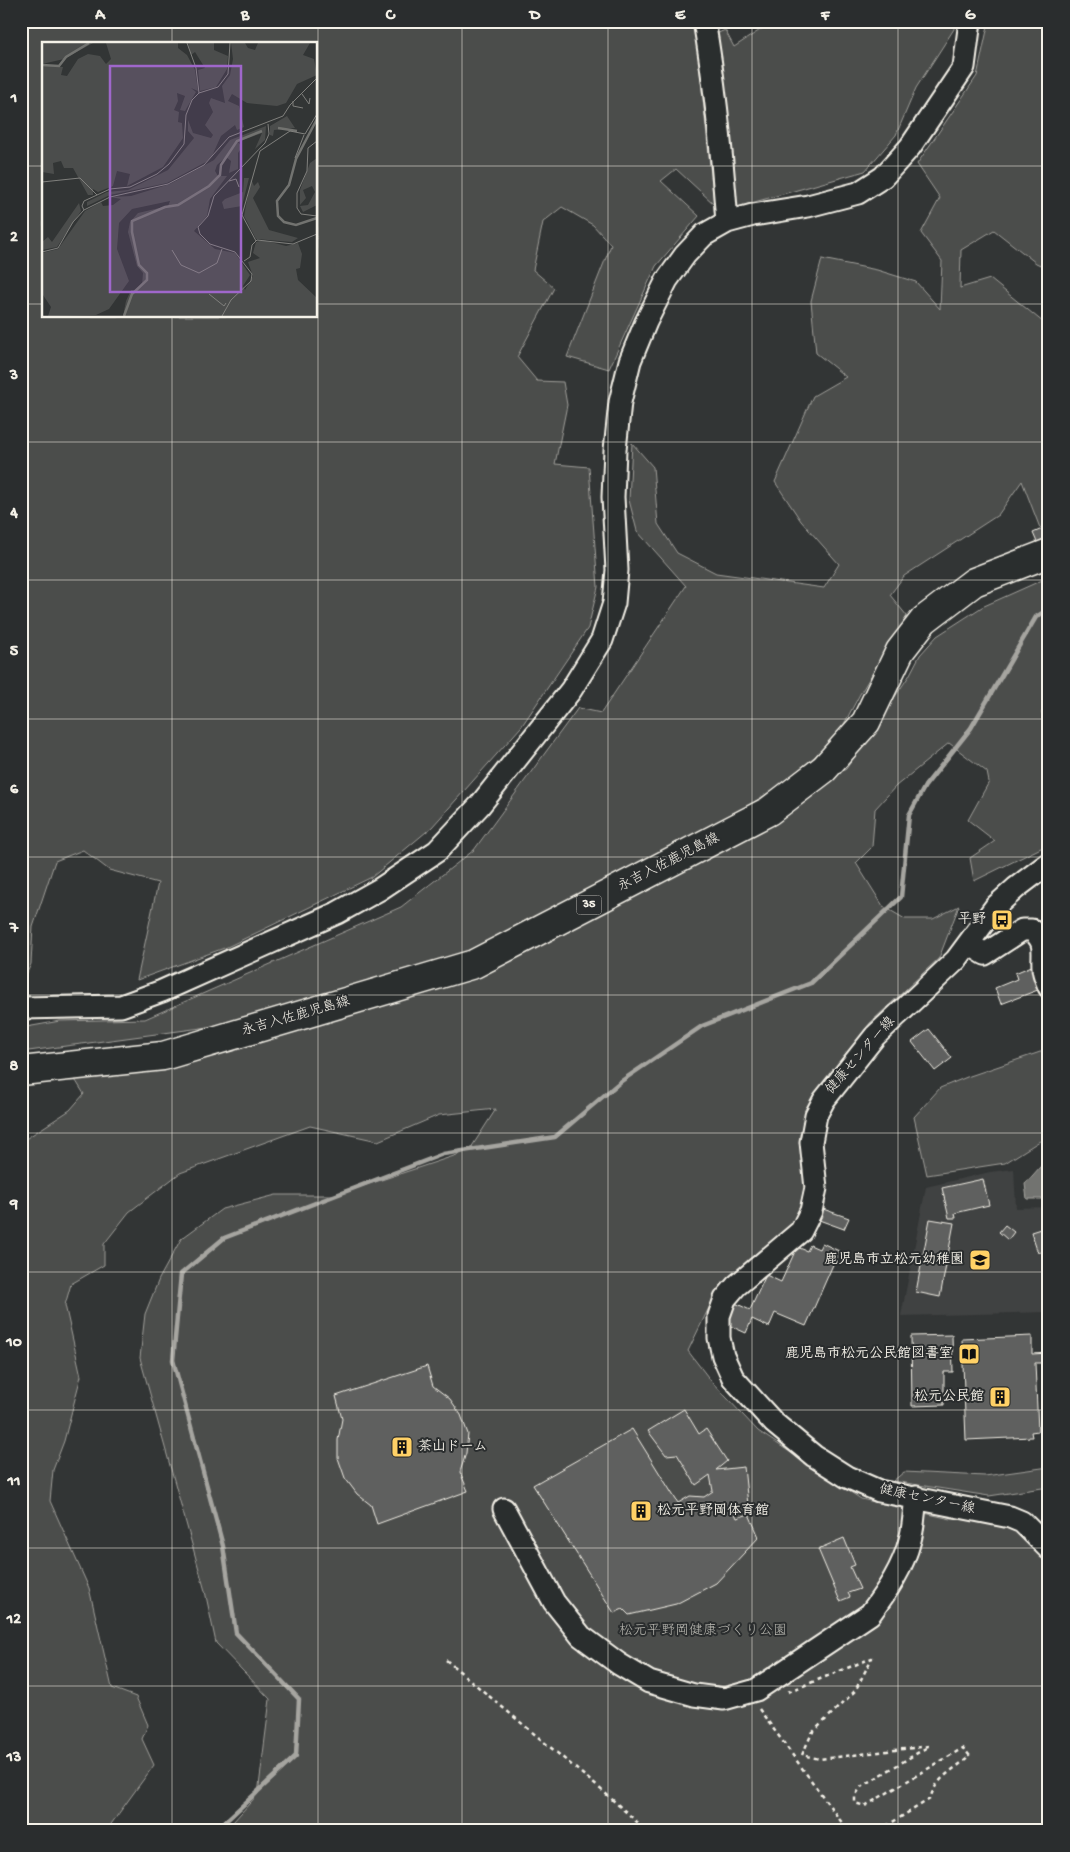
<svg xmlns="http://www.w3.org/2000/svg" width="1070" height="1852" font-family="'Gochi Hand','Klee One',sans-serif">
<rect width="100%" height="100%" fill="#323535"/>
<filter id="ink" filterUnits="userSpaceOnUse"><feTurbulence type="fractalNoise" baseFrequency=".02" numOctaves="2"/><feDisplacementMap in="SourceGraphic" scale="10" xChannelSelector="R" yChannelSelector="G"/><feConvolveMatrix kernelMatrix="1 2 1 2 8 2 1 2 1" color-interpolation-filters="sRGB"/></filter>
<g filter="url(#ink)">
<path fill="#404242" d="M1014 1169 1016 1208 1049 1207V1312L901 1316 926 1187 990 1172Z"/>
<path fill="#4b4d4c" stroke="#a09f9a" fill-rule="evenodd" d="M21 21H691L696 33 714 204 676 169 661 181 699 216 656 266 609 369 567 357 611 245 593 225 562 207 543 222 533 270 554 288 517 357 537 381 563 382 567 405 555 464 589 467 598 587 588 628 521 727 432 827 372 877 227 947 137 980 158 883 109 870 83 850 55 861 33 927 31 964 21 986ZM44 44H316V316H44Z
M774 21H955L954 29 916 88 896 135 865 171 733 208 716 34 725 30 734 47Z
M989 21H1049V269L1036 263 994 230 961 250 960 288 990 279 1049 327V339L1044 347 1049 369V524L1040 528 1022 481 998 515 904 576 890 595 907 616 860 694 836 739 780 785 681 850 463 959 216 1026 21 1052V1028L60 1021 145 1019 401 907 474 850 578 708 601 713 686 586 637 531 629 500 632 443 653 467 658 524 677 553 716 573 824 588 839 564 801 521 775 482 813 396 846 377 816 353 811 301 822 259 877 270 916 282 940 309 942 261 921 233 940 198 917 164 977 76Z
M1049 577V619L1044 620 1049 626V704L1041 713 1049 716V842L1047 845 974 881 970 858 995 841 968 820 989 782 987 772 949 743 896 786 875 809 872 847 856 863 883 906 905 919H933L959 906 939 958 870 1023 816 1094 805 1116 800 1140 807 1180 804 1205 793 1229 717 1291 688 1351 711 1381 758 1431 861 1499 951 1519 973 1520 1021 1529 1049 1561V1831H225L258 1794 270 1699 216 1643 205 1591 140 1358 145 1314 159 1279 181 1239 222 1209 276 1195H336L469 1151 496 1109 439 1115 378 1141 310 1126 180 1173 129 1212 104 1244V1265L71 1284 65 1305 81 1376 64 1441 53 1470 50 1501 89 1588 112 1688 136 1697 148 1725 142 1739 154 1765 106 1831H21V1142L70 1110 84 1094 76 1081 21 1078 488 970 746 833 846 769 909 676 920 655 937 636 982 607Z
M1049 1049V1140L1043 1139 1005 1163 927 1175 914 1117 940 1088 967 1077Z
M1049 1467V1487L989 1496 893 1481 904 1472 985 1476Z"/>
<path fill="#727370" stroke="#a6a5a0" d="M1048 1158 1049 1199H1027L1025 1184Z"/>
<g fill="none" stroke-linecap="round" stroke-linejoin="round">
<path stroke="#a6a5a0" stroke-width="4.5" d="M215 1831 296 1756 299 1699 236 1633 223 1546 173 1360 181 1274 224 1238 443 1154 555 1137 620 1082 702 1026 811 983 901 897 909 815 925 786 971 728 1036 617 1049 609"/>
</g>
<path fill="#5f605f" stroke="#f4f1e8" d="M1049 526V542L1039 547 1033 533Z
M1034 965 1043 988 1001 1004 995 988 1017 979 1015 973Z
M929 1029 952 1058 935 1071 912 1042Z
M983 1179 989 1205 955 1213 956 1218H949L942 1188Z
M823 1209 849 1218 844 1229 819 1220Z
M930 1219 954 1223 940 1297 916 1292Z
M1005 1225 1014 1232 1008 1240 999 1232Z
M1047 1227 1049 1249 1038 1253 1031 1232Z
M822 1243 839 1251 806 1326 775 1313 769 1327 752 1319 746 1333 726 1324 735 1303 750 1310 766 1275 781 1282 797 1247 807 1251 810 1245 819 1249Z
M952 1335 953 1372H944V1405L912 1406 911 1336Z
M1032 1336V1354L1049 1353V1363H1035L1038 1431 1031 1432 1032 1437 966 1440 962 1339Z
M427 1366 433 1386 450 1399 461 1415 468 1434 466 1453 460 1472 468 1491 377 1524 371 1505 357 1494 345 1478 338 1458V1440L342 1419 336 1396Z
M684 1409 699 1434 706 1429 727 1461 716 1470 744 1467 748 1505 732 1507 737 1518 749 1514 759 1537 716 1583 676 1604 629 1615 623 1609 614 1613 533 1485 632 1429 678 1503 690 1496 704 1497 713 1491 710 1475 696 1485 677 1454 666 1455 648 1431Z
M844 1538 855 1565 850 1567 860 1589 848 1593 850 1597 840 1601 818 1549Z
M816 1827V1831H742Z"/>
<g fill="none" stroke-linecap="round" stroke-linejoin="round">
<g stroke="#f4f1e8" stroke-width="25">
<path id="minor" d="M704 21C716 88 722 155 727 222
M1049 863 1016 888 996 906 956 960 875 1036 824 1100 816 1115 811 1142 816 1188 811 1211 801 1231 736 1286 725 1299 719 1316V1338L723 1356 733 1378 774 1423 814 1456 847 1477 879 1491 1010 1517 1022 1522 1049 1549
M969 944 985 954 1022 930H1032C1047 943 1042 950 1043 967 1043 974 1047 981 1049 987
M21 1008 121 1006 162 991 337 913 380 889 437 851 480 805 571 690 602 640 614 603 617 570 613 497 615 450 620 402 630 361 646 322 667 280 685 255 704 235 727 222 753 215 808 206 858 193 883 177 910 147 964 67 970 21
M504 1509 554 1602 581 1636 619 1664 649 1682 694 1695 724 1699 756 1690 870 1614C887 1591 903 1568 910 1540 914 1526 914 1511 916 1497"/>
</g>
<g stroke="#f4f1e8" stroke-width="31">
<path id="major" d="M21 1071 163 1056 474 964 769 811 824 769 866 722 900 651 924 620 974 582 1049 553"/>
</g>
<path stroke="#f4f1e8" stroke-width="2.5" stroke-dasharray="4 4" stroke-linecap="butt" d="M446 1660 605 1793 647 1831
M788 1692 872 1658 855 1691 812 1733 802 1755 820 1759 929 1746 861 1787 855 1796V1803L865 1806 963 1748 970 1756C954 1770 936 1777 930 1799L878 1831
M759 1709 848 1831"/>
<use href="#minor" stroke="#2a2d2e" stroke-width="21"/>
<use href="#major" stroke="#2a2d2e" stroke-width="28"/>
</g>
</g>
<path fill="none" stroke="#f4f1e8" stroke-width="1" stroke-opacity="0.55" d="M172 21V44M318 21V1831M462 21V1831M608 21V1831M752 21V1831M898 21V1831M21 166H44M316 166H1049M21 304H44M316 304H1049M172 316V1831M21 442H1049M21 580H1049M21 719H1049M21 857H1049M21 995H1049M21 1133H1049M21 1272H1049M21 1410H1049M21 1548H1049M21 1686H1049"/>
<defs>
<g id="bus-square" transform="scale(1.125)"><rect x="-9" y="-9" width="18" height="18" rx="4" fill="#ffd166" stroke="#2a2d2e"/><path d="M-5-6H5V4H4V6H2V4H-2V6H-4V4H-5ZM-3.5-4V0h7V-4ZM-3.5 1.2v1.5H-2V1.2ZM2 1.2v1.5H3.5V1.2Z" fill="#111"/></g>
<g id="school-square" transform="scale(1.125)"><rect x="-9" y="-9" width="18" height="18" rx="4" fill="#ffd166" stroke="#2a2d2e"/><path d="M0-5L7-2L0 1L-7-2ZM-4 1L0 2.5L4 1V4Q0 6-4 4Z" fill="#111"/></g>
<g id="library-square" transform="scale(1.125)"><rect x="-9" y="-9" width="18" height="18" rx="4" fill="#ffd166" stroke="#2a2d2e"/><path d="M-6-4Q-3-5.5-.7-3.5V5Q-3 3-6 4ZM6-4Q3-5.5 .7-3.5V5Q3 3 6 4Z" fill="#111"/></g>
<g id="building-square" transform="scale(1.125)"><rect x="-9" y="-9" width="18" height="18" rx="4" fill="#ffd166" stroke="#2a2d2e"/><path d="M-4-6H4V6H1V3H-1V6H-4ZM-2.5-4.3h1.7v1.8h-1.7ZM.8-4.3h1.7v1.8H.8ZM-2.5-1h1.7V.8h-1.7ZM.8-1h1.7V.8H.8Z" fill="#111"/></g>
</defs>
<g fill-rule="evenodd">
<use href="#bus-square" x="1002" y="920"/>
<use href="#school-square" x="980" y="1260"/>
<use href="#library-square" x="969" y="1354"/>
<use href="#building-square" x="1000" y="1397"/>
<use href="#building-square" x="402" y="1447"/>
<use href="#building-square" x="641" y="1511"/>
</g>
<g text-anchor="middle" dominant-baseline="central" stroke-width="4" stroke-linejoin="round" paint-order="stroke">
<rect fill="#2a2d2e" stroke="#b7b6b0" stroke-width="1" x="576.5" y="895.5" width="25" height="19" rx="4"/>
<g font-size="12" font-weight="bold" fill="#f4f1e8">
<text x="589" y="905">35</text>
</g>
<g font-size="14" fill="#f4f1e8" stroke="#2a2d2e">
<text transform="translate(669 863) rotate(-27)">永吉入佐鹿児島線</text>
<text transform="translate(296 1017) rotate(-16)">永吉入佐鹿児島線</text>
<text transform="translate(861 1056) rotate(-49)">健康センター線</text>
<text transform="translate(927 1500) rotate(12)">健康センター線</text>
</g>
<g font-size="14" font-weight="bold" fill="#f4f1e8" stroke="#2a2d2e" text-anchor="end">
<text x="986" y="920">平野</text>
<text x="964" y="1260">鹿児島市立松元幼稚園</text>
<text x="953" y="1354">鹿児島市松元公民館図書室</text>
<text x="984" y="1397">松元公民館</text>
<text x="418" y="1447" text-anchor="start">茶山ドーム</text>
<text x="657" y="1511" text-anchor="start">松元平野岡体育館</text>
</g>
<g font-size="14" fill="#b9b8b1" stroke="#2a2d2e">
<text x="703" y="1631">松元平野岡健康づくり公園</text>
</g>
</g>
<g transform="translate(42 42)">
<rect width="275" height="275" fill="#323535"/>
<path d="M0 1H51L22 17 0 22ZM64 1H136V6L145 13 153 28 156 49 149 46 154 50 143 69 138 68 143 54 135 51 136 59 132 68 137 70 136 80 140 81 141 96 121 125 85 144 88 132 75 129 71 144 56 150 51 147V153H46L31 126H22L19 119 11 121 12 132 0 130V23L21 25 19 33 25 34 36 17 46 12 58 14 64 22 69 17ZM146 1H172V8L186 14 185 27 174 45 158 49 156 28 163 26 153 10 149 13ZM189 1H203L206 6 213 8 216 1H268L261 13 272 17 275 33 255 42 244 61 235 64 205 61 190 52 186 59 197 64 202 85 195 88 193 83 179 94 170 114 164 120 125 141 68 153 45 164V160L65 150 86 148 126 128 152 96 146 89V78L151 91 169 96 171 93 163 83 171 70 167 61 169 56 183 61 180 44 188 33 191 17ZM245 74 253 86 232 88 231 94 228 93V84ZM224 84 223 98 213 107 220 91 196 100 200 105 196 111V127L187 131 189 119 184 115 175 123 173 129 176 134H185L168 157 165 174 152 189 173 207 193 211 208 233 201 244 203 248 211 234 206 220 218 216 211 211 214 200 221 198 244 204 256 201 260 212 258 226 254 227 256 238 275 256V274H81L84 259 89 248H95L100 243 101 231 95 224 86 190 88 180 96 171 126 164 128 159 90 167 77 181 75 207 87 239 67 267 54 273 6 274 9 265 1 253 0 211 16 207 43 169 59 160 61 164 71 163 79 157 69 155 89 154 128 142 172 118 188 98ZM275 116V163L261 170 258 164 266 163 273 150 270 144 261 148 264 156 258 163V148L268 121ZM202 136H207L200 164 182 167 180 160 183 157 201 150ZM209 137 212 144 216 140 218 145 211 156 227 188 256 196 250 200 214 197 202 174ZM37 161 39 169 15 205 0 208V200L6 195 10 200Z" fill="#4b4d4c"/>
<path fill="none" stroke="#727370" stroke-width="2.5" d="M0 23 17 24 24 15 47 1M275 77 254 117 247 143 235 159 236 174 242 180 254 183 275 176M236 86 255 89M82 274 90 252 105 238V231L97 223 90 190V179L123 165 136 163 167 144 178 133 179 123 195 99 220 89"/>
<path fill="none" stroke="#80807d" stroke-width="1" d="M145 1 154 26 157 51M260 52 267 62 268 56M251 59V64L261 66M275 99 266 106 265 129 255 151V166L259 172 275 174M253 116 262 93M187 139 194 137 197 145M0 140 38 136 55 153M42 168 40 164 42 159 68 147 88 145 115 132 127 122 142 102 144 73 150 58 157 51 176 45 186 32 188 1M214 199 200 173 218 109 248 89 263 92 275 72M130 208 139 223 157 231 175 221 180 207M0 210 16 206 31 180 42 168 68 155 126 142 162 123 187 95 241 74 248 63 275 36M202 219 208 215 210 203 215 198 251 202 275 192M167 252 182 264 184 261M180 274 189 258 209 239 210 232 193 210 168 202 158 192 156 185 166 174 172 154 223 101 227 92 226 82"/>
<path fill="#9f67cb" fill-opacity="0.15" stroke="#9f67cb" stroke-width="2.5" d="M68 24H199V250H68Z"/>
<rect width="275" height="275" fill="none" stroke="#f4f1e8" stroke-width="2.5"/>
</g>
<rect width="1070" height="1852" fill="none" stroke="#2a2d2e" stroke-width="55"/>
<rect x="28" y="28" width="1014" height="1796" fill="none" stroke="#f4f1e8" stroke-width="2"/>
<g font-size="16" text-anchor="middle" font-weight="bold" fill="#f4f1e8">
<text x="100" y="19">A</text>
<text x="245" y="19">B</text>
<text x="390" y="19">C</text>
<text x="535" y="19">D</text>
<text x="680" y="19">E</text>
<text x="825" y="19">F</text>
<text x="970" y="19">G</text>
<text x="14" y="102">1</text>
<text x="14" y="241">2</text>
<text x="14" y="379">3</text>
<text x="14" y="517">4</text>
<text x="14" y="655">5</text>
<text x="14" y="793">6</text>
<text x="14" y="932">7</text>
<text x="14" y="1070">8</text>
<text x="14" y="1208">9</text>
<text x="14" y="1346">10</text>
<text x="14" y="1485">11</text>
<text x="14" y="1623">12</text>
<text x="14" y="1761">13</text>
</g>
</svg>
